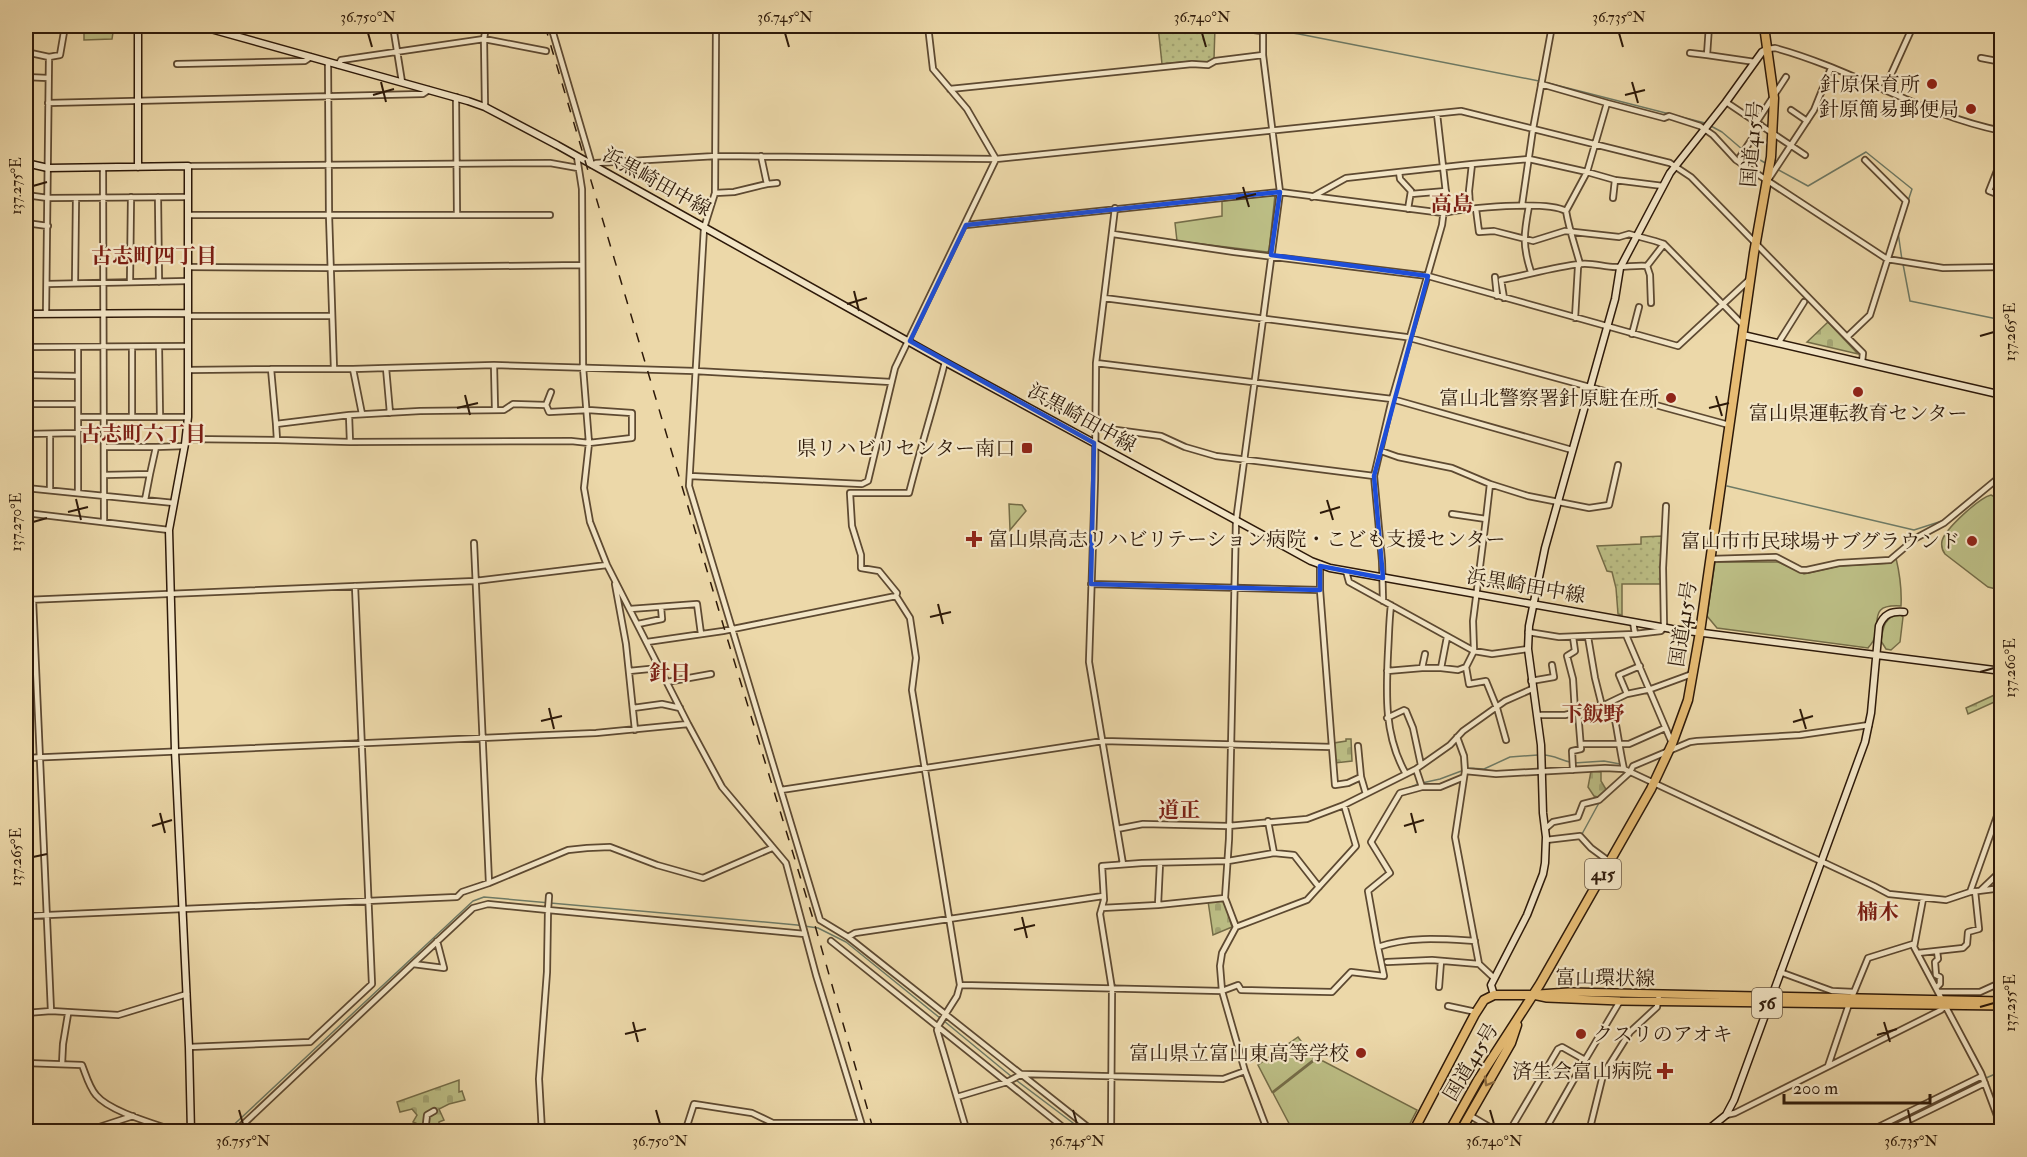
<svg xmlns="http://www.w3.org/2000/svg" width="2027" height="1157" font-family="'IM FELL Double Pica','Noto Serif JP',serif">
<defs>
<pattern id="cemetery-stones" width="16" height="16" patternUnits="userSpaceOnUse" patternTransform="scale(1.5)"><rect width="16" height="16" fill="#bcbe85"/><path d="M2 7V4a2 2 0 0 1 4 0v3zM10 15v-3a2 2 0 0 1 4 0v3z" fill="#a2a372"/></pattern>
<pattern id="garden-dots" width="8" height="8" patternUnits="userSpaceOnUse" patternTransform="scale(1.5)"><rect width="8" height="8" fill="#bcbe85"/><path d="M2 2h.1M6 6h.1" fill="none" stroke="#a2a372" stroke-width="1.8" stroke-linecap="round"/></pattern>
</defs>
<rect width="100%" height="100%" fill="#ecd8a9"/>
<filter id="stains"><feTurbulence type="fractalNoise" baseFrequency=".00333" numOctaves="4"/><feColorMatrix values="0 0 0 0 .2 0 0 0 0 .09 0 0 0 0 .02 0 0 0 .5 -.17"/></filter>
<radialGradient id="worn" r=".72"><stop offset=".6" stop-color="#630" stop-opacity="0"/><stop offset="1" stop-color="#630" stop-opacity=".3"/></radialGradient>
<path fill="#bcbe85" stroke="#746c47" stroke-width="1.5" d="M114 26 112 39 84 40V28Z
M1275 195 1269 251 1267 252 1177 241 1175 223 1222 216V201Z
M1991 495 2001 500V586L1996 589 1988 587 1945 554C1942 550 1941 546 1942 541 1945 529 1979 498 1991 495Z
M1009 504 1022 505 1026 511 1010 530Z
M1896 558C1900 575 1902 589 1901 606 1868 604 1881 621 1874 639 1873 643 1870 645 1868 648L1717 628 1707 616 1715 562H1778L1804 574 1839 566 1891 563Z
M1900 614 1903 617 1900 642 1891 650 1886 649 1881 641C1883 627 1884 617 1900 614Z
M1298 1037 1314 1059 1272 1092 1258 1065Z
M1314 1061H1323L1417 1110 1406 1131H1293L1273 1093Z"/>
<path fill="url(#cemetery-stones)" stroke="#746c47" stroke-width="1.5" d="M1828 322 1858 354 1807 342Z
M2001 692V699L1968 714 1966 708Z
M1346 739H1351L1352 761 1335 763 1334 743 1346 741Z
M1591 771 1601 772V781L1607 791 1601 798 1594 796 1588 787Z
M1224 900 1232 927 1213 935 1208 901Z
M459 1080V1092L462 1091 465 1100 449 1104 439 1109 444 1120 439 1122V1129H437L435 1125 427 1128 413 1122 417 1115 412 1109 400 1112 397 1102Z"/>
<path fill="url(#garden-dots)" stroke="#746c47" stroke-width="1.5" d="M1158 26 1215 27 1214 59 1207 63 1193 61 1162 64Z
M1663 536 1662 584H1622V615L1618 614 1616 588 1612 572 1607 571 1597 546 1641 544V537Z"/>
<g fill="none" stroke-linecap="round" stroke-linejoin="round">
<path stroke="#6e7a65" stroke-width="1.5" d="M1244 26 1299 34 1539 81
M1544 82 1705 123
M1709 125 1722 132 1743 150 1767 164
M1777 169 1808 186 1866 152 1912 189 1908 201
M1898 232 1902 260
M1903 264 1910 301 2002 320
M1727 486 1914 530 1942 521 2002 472
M1543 755C1554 755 1560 760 1570 762
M1574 763 1604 761 1620 764
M1468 768 1484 769 1510 757 1538 755
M1422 783 1440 779 1464 770
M1406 789 1418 784
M1582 834 1600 801
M944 1021 1012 1077
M1986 1078 2002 1071
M1016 1080 1085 1132
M226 1132 473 901 484 897 797 925 818 928 846 942 940 1018
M1879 1132 1982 1080"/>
<g stroke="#5d4931" stroke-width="8">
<path id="street" d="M116 26V27L138 26
M393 26 402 82
M551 26 592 165 596 163 716 156 996 159 1461 111 1670 163 1691 177 1847 337 1870 315 1906 201 1865 160
M716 26 715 193 704 228 689 486 820 920 848 937 855 933 1103 896
M928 26 933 69 967 109 996 159
M1221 26 1262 31
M254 29 277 26
M234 35 239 31 254 29 253 26
M1768 49 1775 48C1853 69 1922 115 2002 131
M26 52 49 57 46 314
M1690 53 1707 55 1709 26
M1707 55 1755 62
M49 57 60 55 65 26
M1981 58 2002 62
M328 62 329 215 334 369H353L362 414
M177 64 305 61 311 57
M338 65 341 60 484 39 546 51
M26 77 48 78
M1541 84 1607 103
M950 89 1192 64 1208 65 1215 61 1263 55
M1884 90 1913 26
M456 97 457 215H550
M1726 102 1805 155
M48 103 423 94 429 90
M485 107 484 39 486 26
M1791 110 1807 121
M1756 123 1786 77
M577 157 582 189 583 367 589 443 584 488 590 522 607 565 688 724 722 787 786 863 816 975 864 1132
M1740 157 1761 125
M2002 158 1989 191 2002 196
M1472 164 1529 159 1587 172 1607 103 1664 118 1669 116 1700 126 1713 135 1736 160 1887 259 1943 268 2002 267
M188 166 550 163 578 168
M103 167 104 522
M1399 172 1472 164 1469 191 1470 208
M1770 177 1814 110 1831 68
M1615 180 1663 186
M767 184 777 183
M715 193 734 192 767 184 761 156
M1411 194 1446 191
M26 195 48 198 188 197
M158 197 159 282
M1312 197 1346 178 1399 172 1400 179 1411 191 1408 209
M1522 205 1533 129 1552 26
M1529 206C1524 233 1522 245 1531 272
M1115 208 1096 363 1095 480 1089 662 1123 864
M1476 209 1479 232 1494 231 1533 241 1565 231 1619 237 1629 234 1655 241 1664 244 1742 324
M1566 211 1587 172 1615 180 1613 198
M188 215H457
M26 223 48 226
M966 225 1280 192 1443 213C1467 208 1546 200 1566 211 1569 229 1575 246 1580 264L1578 267 1575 318
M1113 234 1234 252 1428 276 1678 346 1749 280
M188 267 331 268 582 265
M1495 277 1497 296
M130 282 131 197
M75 283 76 198
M47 284 188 281
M1104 298 1406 337 1729 425
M1504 298 1501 280C1528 275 1553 267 1580 264 1593 262 1606 268 1618 267 1628 267 1637 265 1647 266
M1651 303 1650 275 1647 266 1664 244
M28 314 29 347
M188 316H332
M1632 334 1639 307
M1847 337 1863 353 1862 362
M1779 342 1804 302
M26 347 188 346
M78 347V493
M159 347 160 417
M1096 363 1392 399 1572 450
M494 365 695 371 891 382
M386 368 494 365 495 409
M353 369 386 368 390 413
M188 370 271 369
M26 375 78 376
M26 404H78
M513 404 546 405 549 412 588 410 632 413V438L589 443 571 441 350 442 349 415 420 411 504 410Z
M546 405 551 392
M349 415 276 424 277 440 350 442
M78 417H188
M132 417V347
M276 424 271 369H334
M1094 427 1161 436 1185 447 1216 456 1374 476
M26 434 78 433
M186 439 277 440
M104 447H156L150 474
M156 447 185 446
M1381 451 1398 457 1452 468 1490 484 1486 519
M104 475 150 474 145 500
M690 476 862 484 868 481 895 368 996 159
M1490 484 1528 496 1589 508 1609 505 1618 465
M50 490V434
M26 513V488L174 503
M26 513 169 530
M1452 514 1486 519 1473 621 1474 651 1466 667 1469 684 1486 681 1497 708 1506 740
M474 543 489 883 568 850 587 848 610 847 657 865 703 878 772 848
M1711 559 1776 557 1801 570H1807L1839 563 1890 560 1916 538 1944 523 2002 475
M1346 571 1349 582 1474 651 1492 654 1528 649
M615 584 626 644 635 730
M1091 584 1320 590V564
M896 596 897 593 879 571 861 568V555L852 526 850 493H909C920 449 934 406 945 362
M26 600 475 581 607 565
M33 600 51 1011
M1383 601 1382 561 1374 476 1392 399 1442 225 1446 193 1437 114
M1391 605C1389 621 1389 636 1388 652 1386 694 1384 736 1406 774
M630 609 697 604 701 634
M638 624 662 619 661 607
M1528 632 1559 637 1635 634 1633 622
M1635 634 1661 631 1664 627 1663 568 1666 506
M1626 635 1672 743
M1447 637 1441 668 1458 670 1466 667
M1573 637 1575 651 1567 656 1573 679 1575 712
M1588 637 1595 678 1602 706
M647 642 723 631 896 596 910 618 916 658 912 690 960 985 957 996 938 1026 937 1030 967 1132
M1425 654 1422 668H1441
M629 671 659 668
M1387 671 1422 668
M1531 681 1554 677 1552 665
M667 682 711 674
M1627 694 1619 675 1640 666
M1611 702C1617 724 1619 747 1624 769
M633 708 662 704 680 708
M1537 715H1565L1602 706 1627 694 1651 689 1692 674
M1387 718 1404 710 1406 711 1413 728 1421 765
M1457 737 1464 756 1465 771 1455 837 1479 964 1494 978
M1581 744H1629L1665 728
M1358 746 1361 777
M1332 747 1335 785 1348 783 1361 777 1366 794
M26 758 596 733 688 724
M1416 769 1422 787 1400 793 1371 842 1390 873 1368 891 1378 947C1410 936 1442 939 1475 941
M1573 770 1572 751 1581 749 1578 712
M1465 771 1496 774 1605 768 1624 769 1874 886 1889 894 1946 900 1970 892 2002 888
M1422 787H1440L1464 777
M781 790 1103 741 1332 747 1320 590
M1117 829 1143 824 1228 826 1307 819 1344 805 1416 769 1450 745 1463 731 1505 701 1532 689
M1545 829 1553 822 1578 817 1583 804 1599 800 1630 772 1633 766 1690 742 1697 741 1800 735 1869 725
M1546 840 1580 836 1591 848 1610 862
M1274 853 1294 855 1319 887
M1160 863 1158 905 1225 898
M1981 890 2002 870
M1970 892 2002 802
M549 896 548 910 805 934
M1923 899 1914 947 1981 1073 2002 1129
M1102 908 1158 905
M26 916 457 897 462 892 489 883
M1236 927 1225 898 1229 839 1236 521 1280 192 1263 55V26
M848 937 1094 1132
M437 941 444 968 413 964 473 908 488 904 548 910 547 972 539 1079 542 1132
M831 941 1069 1132
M1997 941 2002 939
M1918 953 1963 948 1967 944 1968 932 1979 929 1975 891
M1387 962 1432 960 1479 964
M1780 972 1832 991 1854 992
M960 985 1222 991 1238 985 1241 990 1332 992 1351 972 1384 976 1378 947
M1439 987 1441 961
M1937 987 1940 984V977L1936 975 1935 962 1938 959 1937 951
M1939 992H1980L2002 982
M1852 997 1868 958 1913 944
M1448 1006 1476 1012
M26 1013 51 1011 118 1015 187 994
M189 1047 310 1042 372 984 355 586
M1585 1060 1620 1001
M26 1063 82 1065C86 1075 89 1087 96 1095 110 1112 156 1124 178 1132
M62 1064 63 1044 68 1014
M1828 1066 1849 1004
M957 1097 1007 1082 1022 1074 1223 1079 1245 1071
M1469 1115 1498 1132
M1726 1115 1735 1113 1941 1010 1946 1005
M84 1132 133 1116
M235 1132 413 964
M406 1132 413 1127 416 1132
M425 1132 427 1115 434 1111
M685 1132 694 1104 752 1113 773 1123H861
M1111 1132 1112 989 1100 914 1104 900 1102 866 1142 863 1228 861 1274 853 1268 821
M1268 1132 1245 1071 1222 991 1220 966 1222 953 1236 927 1307 900 1356 846 1344 805
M1509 1132 1558 1049 1562 1047 1585 1060 1544 1132
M1589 1132 1603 1075 1630 1032 1657 1007 1659 995
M1868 1132 1982 1076
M1885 1132 1985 1083"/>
</g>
<g stroke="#2d1909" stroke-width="9">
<path id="secondary" d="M200 26 468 101 485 107 557 145 945 362 1311 561 1330 568 1672 629 2002 671
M26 163 48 168 188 166V417L185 444 169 530 175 751 189 1047 191 1132
M138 167V26
M26 314 188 313
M1743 335 2002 395
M1494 995 1491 985 1527 915 1543 874 1545 863 1546 837 1543 813 1541 745 1528 649 1529 626 1545 548 1615 299 1620 268 1670 173 1726 102 1762 52 1768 49
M1705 1132 1726 1115 1734 1100 1865 742 1871 713 1879 626C1884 614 1891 611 1904 612"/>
</g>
<g stroke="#2d1909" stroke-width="10">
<path id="primary" d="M1539 994 1569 992 2002 1001
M1533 995 1547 998 1620 1001 2002 1006"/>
</g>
<g stroke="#2d1909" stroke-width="11">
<path id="highway" d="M1413 1132 1475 1014 1484 1000 1494 995H1533
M1449 1132 1478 1080 1540 984 1651 789 1672 744 1688 700 1700 632 1754 253 1771 157 1774 98 1764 26
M1460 1132 1511 1043 1517 1025"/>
</g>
<use href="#street" stroke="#f3e6c7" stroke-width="4.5"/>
<use href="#secondary" stroke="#f3e6c7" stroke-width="6"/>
<use href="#primary" stroke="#e6bc74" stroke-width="7"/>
<use href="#highway" stroke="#e6bc74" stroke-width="8"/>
<path stroke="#2d1909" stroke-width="1.5" stroke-dasharray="10 10" stroke-linecap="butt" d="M545 26 725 631 814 922 874 1132"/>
</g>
<defs><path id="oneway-chevron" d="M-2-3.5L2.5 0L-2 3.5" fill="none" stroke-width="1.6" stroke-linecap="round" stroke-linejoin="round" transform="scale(1.5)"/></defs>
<use stroke="#8a6a3e" href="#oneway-chevron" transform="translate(1488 1082) rotate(120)"/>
<path fill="none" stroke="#1d4ed8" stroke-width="4.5" stroke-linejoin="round" d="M1280 192 1271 255 1428 276 1374 476 1383 578 1320 566V590L1091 584 1094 443 910 341 966 225Z"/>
<path fill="none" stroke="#2d1909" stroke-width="2" d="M368 33 372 47M785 33 789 47M1202 33 1206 47M1619 33 1623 47M381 82 386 102M1632 82 1638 103M373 95 394 89M1625 95 1645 90M33 186 47 182M1243 187 1249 207M1236 199 1256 194M854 291 859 311M847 304 867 298M1980 336 1994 332M465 395 470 415M1716 396 1722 416M457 408 478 403M1709 408 1729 403M76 499 81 520M1327 500 1333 520M68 512 88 507M1320 513 1340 507M33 522 47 518M938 604 943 624M930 617 951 612M1980 672 1994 668M549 708 554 729M1800 709 1806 729M541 721 562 716M1793 722 1813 716M160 813 165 833M1411 813 1416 833M152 826 172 820M1404 826 1424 820M33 857 47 854M1022 917 1027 938M1014 930 1035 925M1980 1007 1994 1003M633 1022 638 1042M1884 1022 1890 1042M625 1034 646 1029M1877 1035 1897 1029M239 1110 243 1124M656 1110 660 1124M1073 1110 1077 1124M1490 1110 1494 1124M1908 1110 1911 1124"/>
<g fill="#8f2418" stroke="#f3e6c7" stroke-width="2">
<circle cx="1932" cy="84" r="6"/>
<circle cx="1971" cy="109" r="6"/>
<circle cx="1858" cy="392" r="6"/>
<circle cx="1671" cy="398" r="6"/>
<rect x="1021" y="442" width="12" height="12" rx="3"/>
<path d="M971 530h6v6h6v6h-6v6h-6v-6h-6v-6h6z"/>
<circle cx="1972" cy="541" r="6"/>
<circle cx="1581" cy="1034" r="6"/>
<circle cx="1361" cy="1053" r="6"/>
<path d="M1662 1062h6v6h6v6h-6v6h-6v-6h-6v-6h6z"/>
</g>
<g text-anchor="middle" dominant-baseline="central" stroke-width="4.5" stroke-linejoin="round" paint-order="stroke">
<g fill="#f3e6c7" stroke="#685642" stroke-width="1.5">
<rect x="1585" y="859" width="36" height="30" rx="4.5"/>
<rect x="1752" y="988" width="30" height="30" rx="4.5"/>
</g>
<g font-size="18" font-weight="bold" fill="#2d1909">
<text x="1603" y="874">415</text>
<text x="1767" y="1003">56</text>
</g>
<g font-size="20" fill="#2d1909" stroke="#f3e6c7" text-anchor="end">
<text x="1920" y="84">針原保育所</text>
<text x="1959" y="109">針原簡易郵便局</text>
<text x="1659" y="398">富山北警察署針原駐在所</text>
<text x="1858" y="413" text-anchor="middle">富山県運転教育センター</text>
<text x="1015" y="448">県リハビリセンター南口</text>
<text x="988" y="539" text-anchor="start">富山県高志リハビリテーション病院・こども支援センター</text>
<text x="1960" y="541">富山市市民球場サブグラウンド</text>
<text x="1593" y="1034" text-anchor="start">クスリのアオキ</text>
<text x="1349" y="1053">富山県立富山東高等学校</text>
<text x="1652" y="1071">済生会富山病院</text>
</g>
<g font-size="20" fill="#2d1909" stroke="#f3e6c7">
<text transform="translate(1752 144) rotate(-85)">国道415号</text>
<text transform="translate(657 182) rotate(29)">浜黒崎田中線</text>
<text transform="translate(1082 418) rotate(29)">浜黒崎田中線</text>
<text transform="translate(1526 586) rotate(10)">浜黒崎田中線</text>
<text transform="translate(1683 624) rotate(-81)">国道415号</text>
<text transform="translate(1605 978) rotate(1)">富山環状線</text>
<text transform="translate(1471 1062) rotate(-59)">国道415号</text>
</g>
<g font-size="21" font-weight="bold" fill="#7a1f14" stroke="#f3e6c7">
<text x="1452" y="204">高島</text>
<text x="154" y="256">古志町四丁目</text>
<text x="143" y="434">古志町六丁目</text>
<text x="670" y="673">針日</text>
<text x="1593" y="714">下飯野</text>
<text x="1179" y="810">道正</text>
<text x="1878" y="912">楠木</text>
</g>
</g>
<rect width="2027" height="1157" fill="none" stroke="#ecd8a9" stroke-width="66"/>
<path d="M1784 1094v9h146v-9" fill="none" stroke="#2d1909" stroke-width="3"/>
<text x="1793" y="1094" font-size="18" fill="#2d1909" stroke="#f3e6c7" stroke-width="4.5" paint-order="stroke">200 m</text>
<rect x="33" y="33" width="1961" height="1091" fill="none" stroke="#2d1909" stroke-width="2"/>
<g font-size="15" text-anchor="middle" fill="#2d1909">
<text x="368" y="22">36.750°N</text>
<text x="785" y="22">36.745°N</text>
<text x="1202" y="22">36.740°N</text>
<text x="1619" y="22">36.735°N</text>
<text transform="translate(16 186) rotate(-90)" y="5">137.275°E</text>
<text transform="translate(2010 332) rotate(-90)" y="5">137.265°E</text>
<text transform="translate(16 522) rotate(-90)" y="5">137.270°E</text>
<text transform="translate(2010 668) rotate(-90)" y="5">137.260°E</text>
<text transform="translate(16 857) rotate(-90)" y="5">137.265°E</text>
<text transform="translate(2010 1003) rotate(-90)" y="5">137.255°E</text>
<text x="243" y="1146">36.755°N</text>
<text x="660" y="1146">36.750°N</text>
<text x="1077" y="1146">36.745°N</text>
<text x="1494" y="1146">36.740°N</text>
<text x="1911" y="1146">36.735°N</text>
</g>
<rect width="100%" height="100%" filter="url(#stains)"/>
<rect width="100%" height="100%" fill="url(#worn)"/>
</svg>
